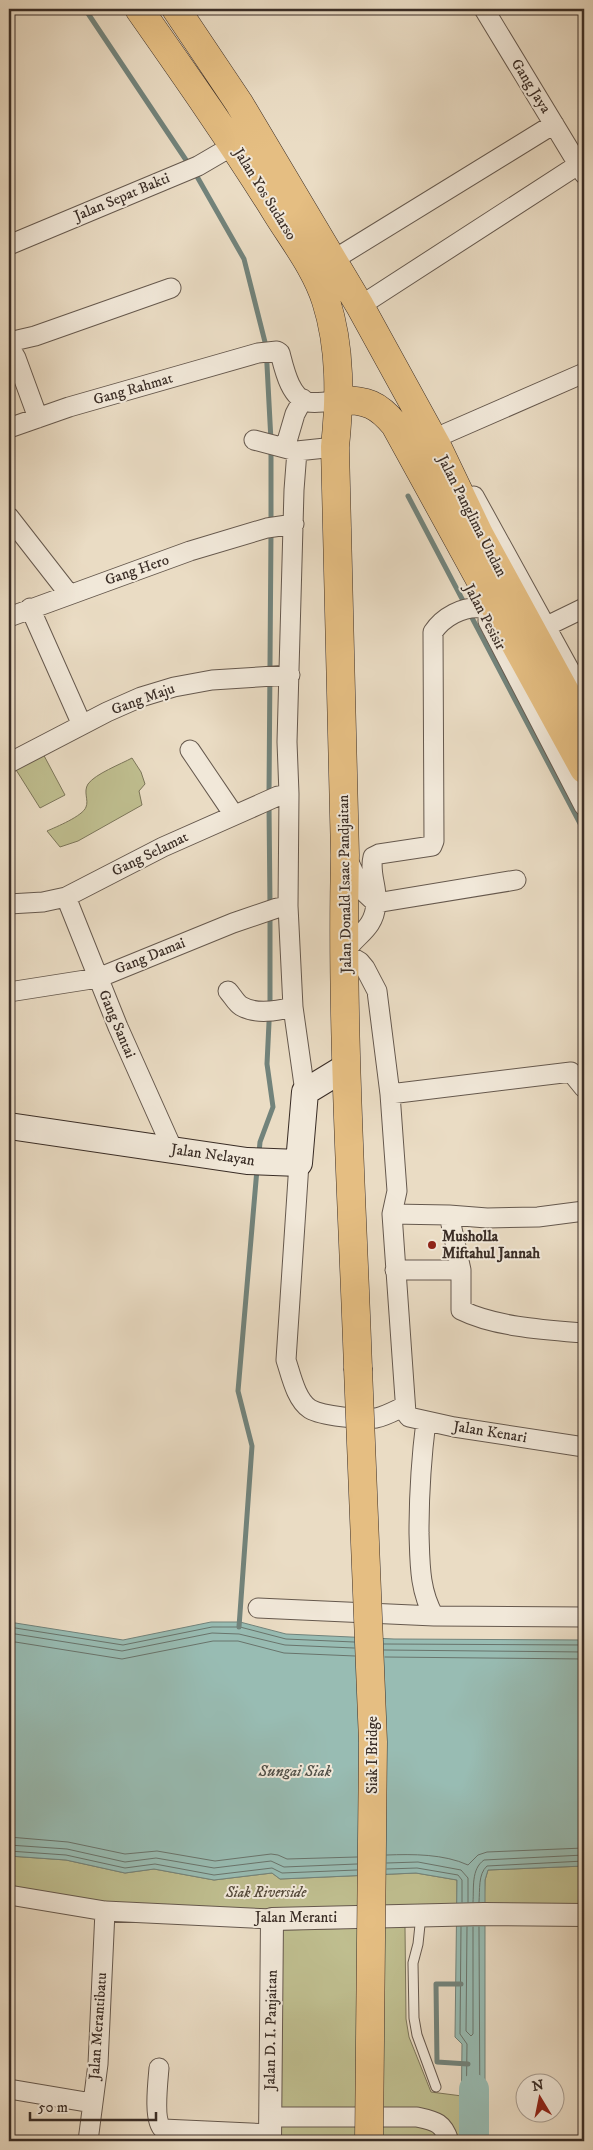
<svg xmlns="http://www.w3.org/2000/svg" width="593" height="2150" font-family="'IM FELL DW Pica',serif">
<rect width="100%" height="100%" fill="#eadcc4"/>
<filter id="stains"><feTurbulence type="fractalNoise" baseFrequency=".004" numOctaves="4"/><feColorMatrix values="0 0 0 0 .2 0 0 0 0 .09 0 0 0 0 .02 0 0 0 .5 -.17"/></filter>
<radialGradient id="worn" r=".72"><stop offset=".6" stop-color="#630" stop-opacity="0"/><stop offset="1" stop-color="#630" stop-opacity=".3"/></radialGradient>
<path fill="#bfbe8f" stroke="#7c765a" d="M41 750 65 795 40 808 13 765Z
M132 758 141 772 145 784 139 791 142 805 78 841 60 847 47 831C56 827 83 816 86 807 89 800 83 792 88 784 95 774 121 764 132 758Z
M9 1856 66 1860 125 1873 154 1869 214 1880 272 1873 280 1879 416 1873 457 1880V1908L274 1911 106 1904 9 1889Z
M584 1866V1906H484L485 1880 488 1870Z
M405 1927 406 2019 409 2037 431 2092 462 2096 461 2141H280L282 1930Z"/>
<path fill="#98bcb3" stroke="#72837b" d="M9 1622 123 1640 211 1622H240L286 1634 394 1639 584 1640V1866L488 1870 485 1880V2130L461 2132 462 2044 455 2037 457 1880 416 1873 280 1879 272 1873 214 1880 154 1869 125 1873 66 1860 9 1856Z"/>
<g fill="none" stroke-linecap="round" stroke-linejoin="round">
<path stroke="#69746c" stroke-width="1" d="M9 1627 123 1645 212 1627H240L286 1639 354 1642
M9 1633 122 1651 212 1633 239 1634 285 1645 354 1648
M9 1641 122 1659 213 1641H238L284 1653 355 1656
M384 1644 584 1645
M384 1650 584 1652
M385 1657 584 1659
M9 1837 68 1842 125 1854 157 1851 215 1861 271 1854 278 1855 287 1859 357 1857
M9 1845 67 1849 125 1862 156 1858 214 1868 271 1861 284 1867 357 1864
M9 1851 66 1855 125 1868 155 1864 214 1875 272 1868 282 1873 357 1870
M387 1855C413 1854 444 1854 468 1865L478 1855 487 1852 584 1848
M387 1863 418 1862 461 1870 468 1878V1902
M387 1869 417 1868 458 1875 462 1880V1902
M473 1902C474 1888 471 1869 484 1860L584 1855
M479 1902C480 1890 478 1874 487 1866L584 1861
M461 1927 460 2034 467 2044 466 2124 469 2126H478L480 2124 479 1927
M467 1927 466 2031 471 2036 473 2034V1927"/>
<path stroke="#72837b" stroke-width="5" d="M85 9 186 160
M195 173 244 259 266 346 271 441
M271 450V524
M408 496 584 831
M269 796 271 532
M269 805 270 906
M259 1153 260 1142 273 1107 267 1064 270 1002V915
M239 1627 252 1446 238 1391 257 1169
M461 1984H436L437 2062 468 2064"/>
<path stroke="#98bcb3" stroke-width="30" d="M474 2089V2141"/>
<g stroke="#66594e" stroke-width="11">
<path id="service" d="M421 1915 418 1944 413 1963 414 2018 417 2035 436 2087"/>
</g>
<g stroke="#66594e" stroke-width="21">
<path id="minor" d="M484 9 584 174
M9 245 198 166 234 145
M333 260 554 124
M360 306 584 161
M9 342 35 336 171 288
M9 346 16 358 38 418
M9 428 69 407 258 353 277 351 280 353C284 368 290 398 308 402 317 404 331 401 340 400
M433 439 584 373
M254 440 296 451
M285 448 295 414 303 399
M474 496 584 696
M9 517 69 594
M30 608 82 725
M481 608C463 606 443 617 433 632L434 841 432 846 379 854 373 857C369 873 378 888 376 904 374 931 354 935 345 953L360 962 365 968 377 991 390 1094 397 1191 392 1214 406 1413 409 1417 454 1427 584 1447
M9 617 190 551 267 528 294 524
M488 621 584 806
M547 626 584 608
M190 750 234 815
M9 763 107 712 141 697 174 687 212 680 290 675
M348 860 361 889 376 903
M66 897 118 1027 173 1150
M376 903 516 880
M9 904 43 902 66 897 163 847 260 804 278 796 289 794
M228 991C232 995 236 1003 241 1006 256 1015 277 1011 293 1007
M9 992 98 978 233 923 277 908 288 906
M305 1092 293 1007 288 906 289 794 287 742 294 490 297 451 335 447
M390 1094 571 1072 584 1088
M299 1163 286 1360C291 1375 296 1400 310 1409 322 1416 362 1420 376 1418 386 1416 396 1410 405 1406
M392 1214 449 1215 487 1218 538 1217 584 1211
M449 1215 461 1270V1310C495 1327 546 1330 584 1333
M395 1270H461
M426 1421C421 1460 419 1493 419 1533 420 1562 419 1590 434 1616L584 1617
M258 1608 434 1616
M9 1895 105 1911 272 1919
M159 2068C158 2081 153 2121 163 2129L270 2134
M9 2089 92 2103
M270 2117H417C435 2121 443 2122 449 2141
M88 2141 98 2064 105 1911"/>
</g>
<g stroke="#66594e" stroke-width="24">
<path id="tertiary" d="M270 2141 272 1919 484 1914 584 1915"/>
</g>
<g stroke="#3a2d26" stroke-width="28">
<path id="secondary" d="M9 1126 247 1161 299 1163 305 1092 346 1067"/>
</g>
<g stroke="#3a2d26" stroke-width="29">
<path id="primary" d="M139 9C186 76 233 143 276 212 294 241 316 269 326 301 341 348 340 399 335 447L345 855C341 1026 352 1197 358 1368
M176 9 239 103 360 306 437 446 479 534 584 726
M340 400C366 400 378 404 395 425L584 769"/>
</g>
<use href="#service" stroke="#f1e8d9" stroke-width="9"/>
<use href="#minor" stroke="#f1e8d9" stroke-width="19"/>
<use href="#tertiary" stroke="#f1e8d9" stroke-width="22"/>
<use href="#secondary" stroke="#f1e8d9" stroke-width="26"/>
<use href="#primary" stroke="#e5be82" stroke-width="28"/>
<g stroke="#3a2d26" stroke-width="29" stroke-linecap="butt">
<path id="primary-bridge" d="M358 1368 373 1742 369 2141"/>
</g>
<use href="#primary-bridge" stroke="#e5be82" stroke-width="28"/>
</g>
<circle fill="#8f2418" stroke="#f1e8d9" stroke-width="2" cx="432" cy="1245" r="5"/>
<g text-anchor="middle" dominant-baseline="central" stroke-width="4" stroke-linejoin="round" paint-order="stroke">
<g font-size="15" fill="#3a2d26" stroke="#f1e8d9">
<text transform="translate(531 86) rotate(58)">Gang Jaya</text>
<text transform="translate(265 194) rotate(58)">Jalan Yos Sudarso</text>
<text transform="translate(122 197) rotate(-23)">Jalan Sepat Bakti</text>
<text transform="translate(133 389) rotate(-16)">Gang Rahmat</text>
<text transform="translate(472 516) rotate(63)">Jalan Panglima Undan</text>
<text transform="translate(137 570) rotate(-19)">Gang Hero</text>
<text transform="translate(485 617) rotate(62)">Jalan Pesisir</text>
<text transform="translate(143 699) rotate(-20)">Gang Maju</text>
<text transform="translate(150 854) rotate(-26)">Gang Selamat</text>
<text transform="translate(345 884) rotate(-91)">Jalan Donald Isaac Pandjaitan</text>
<text transform="translate(150 956) rotate(-22)">Gang Damai</text>
<text transform="translate(117 1024) rotate(67)">Gang Santai</text>
<text transform="translate(213 1155) rotate(8)">Jalan Nelayan</text>
<text transform="translate(490 1432) rotate(9)">Jalan Kenari</text>
<text transform="translate(372 1755) rotate(-90)">Siak I Bridge</text>
<text x="296" y="1917">Jalan Meranti</text>
<text transform="translate(98 2026) rotate(-86)">Jalan Merantibatu</text>
<text transform="translate(271 2030) rotate(-89)">Jalan D. I. Panjaitan</text>
</g>
<g font-size="15" font-weight="bold" fill="#3a2d26" stroke="#f1e8d9" text-anchor="start">
<text x="442" y="1236">Musholla<tspan x="442" dy="17">Miftahul Jannah</tspan></text>
</g>
<g font-size="15" font-style="italic" fill="#554a3b" stroke="#f1e8d9">
<text x="266" y="1892">Siak Riverside</text>
</g>
<g font-size="16" font-style="italic" fill="#525149" stroke="#f1e8d9">
<text x="295" y="1771">Sungai Siak</text>
</g>
</g>
<rect width="593" height="2150" fill="none" stroke="#eadcc4" stroke-width="30"/>
<rect x="10" y="10" width="573" height="2130" fill="none" stroke="#3a2d26" stroke-width="2.5"/>
<rect x="15" y="15" width="563" height="2120" fill="none" stroke="#3a2d26"/>
<g transform="translate(540 2098) rotate(350)"><circle r="24" fill="#f1e8d9" stroke="#a89d91"/>
<path d="M0-4L9 19L0 12L-9 19Z" fill="#8f2418"/>
<text y="-8" font-size="14" font-weight="bold" text-anchor="middle" fill="#3a2d26">N</text>
</g>
<path d="M30 2112v8h126v-8" fill="none" stroke="#3a2d26" stroke-width="2.5"/>
<text x="38" y="2112" font-size="15" fill="#3a2d26" stroke="#f1e8d9" stroke-width="4" paint-order="stroke">50 m</text>
<rect width="100%" height="100%" filter="url(#stains)"/>
<rect width="100%" height="100%" fill="url(#worn)"/>
</svg>
